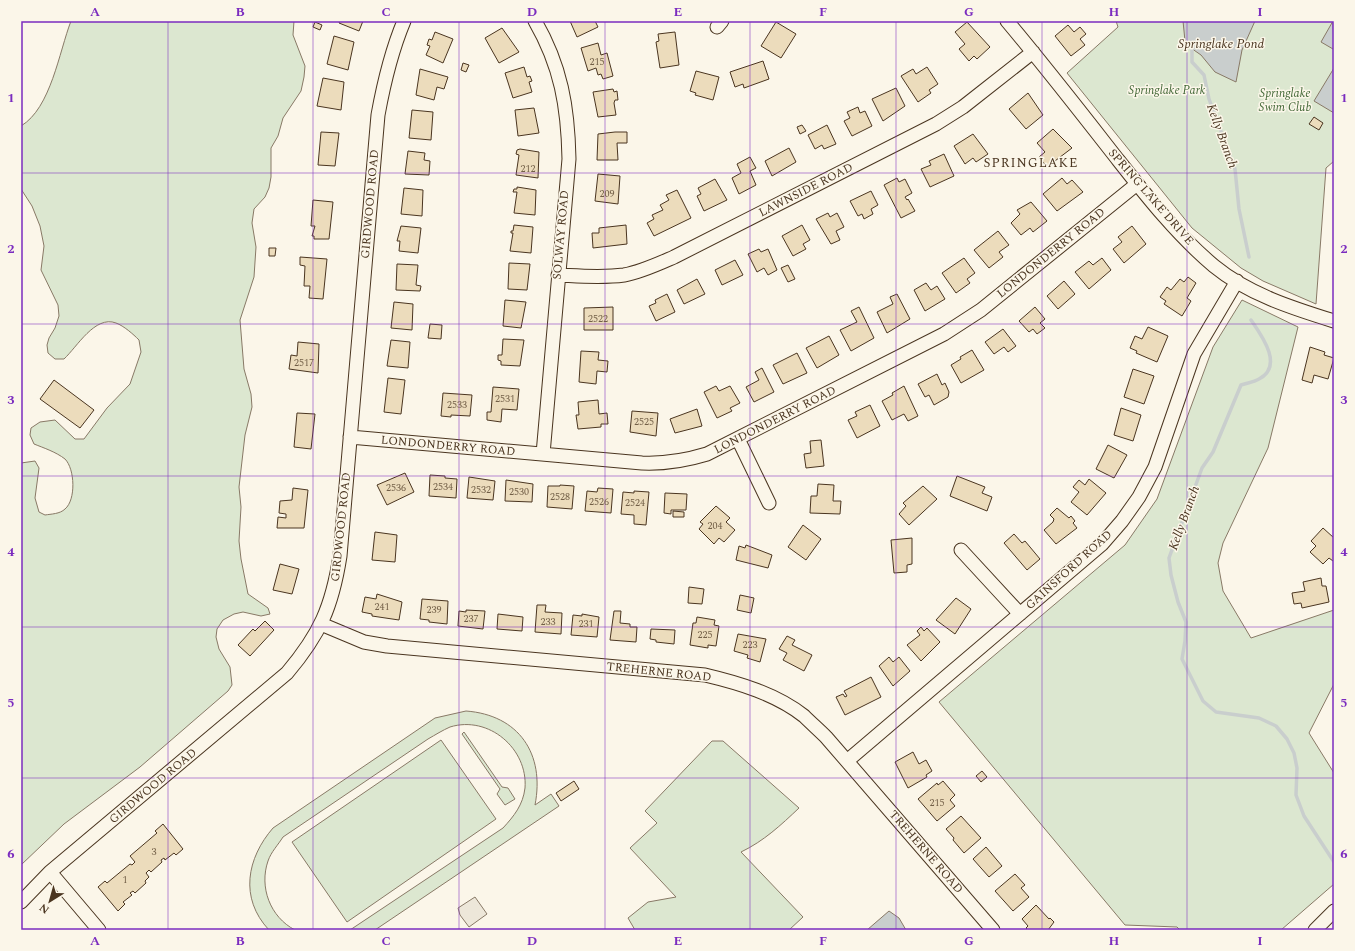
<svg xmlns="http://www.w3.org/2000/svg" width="1355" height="951" font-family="Spectral,serif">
<rect width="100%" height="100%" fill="#fbf6e9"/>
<path fill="#dce7d0" stroke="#887966" d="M71 21H294L293 35 305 66 304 77 301 91 283 118 278 136 271 148V177L269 188 265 197 254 209 252 223 256 247 254 277 240 320 244 369 251 394 252 407 245 435 239 487 241 507 239 541 241 559 248 594 268 608 270 614 261 616 243 612 234 614 223 620 217 629 216 637 219 649 230 667 232 685 228 691 140 767 64 824 21 865V463L35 461 39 468 35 498 39 512 45 515C51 514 60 514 65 509 76 500 75 469 65 459 56 452 44 448 34 444L30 435 31 428 40 422 55 420 75 439H84L107 408 130 384 141 352 139 340C133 334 124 326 116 323 95 315 77 347 64 359H55L48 353 47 345 49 338 55 328 59 316 58 305 41 270 44 246 40 226 32 206 21 189V126C51 108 59 52 71 21Z
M1116 21H1334V161L1326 168 1316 304 1263 281 1241 268 1192 228 1067 73 1118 27Z
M1242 300 1298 327 1268 448 1223 543 1218 563 1223 591 1251 638 1334 610V684L1309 733 1334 773V884L1281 930H1180L1177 927 1125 925 939 702 1125 545 1157 499 1213 347Z
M466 711C519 715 545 754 535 805L551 794 559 806 375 930H350L503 828C514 816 523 805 525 788 528 749 489 715 450 727 443 730 435 735 428 739L283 837C278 845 271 852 268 861 259 887 270 917 295 930H269C239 898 247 858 273 828L435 718Z
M464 732 502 787 508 788 515 799 505 805 497 794 500 789 462 734Z
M441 740 496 819 347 922 292 842Z
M712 741H723L799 808C781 825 764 841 741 852L803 917 789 930H635L628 918 648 902 676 897 630 848 657 823 645 811Z"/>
<path fill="#ede7d9" stroke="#887966" d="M475 897 487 914 469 927 460 915 458 908Z"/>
<path fill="#c9cecd" stroke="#887966" d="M1183 21H1255L1242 50 1236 82 1215 72 1201 55 1188 46 1185 41Z
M1333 21 1334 48 1333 49 1321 42Z
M1334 68V113L1314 101Z
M889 911 899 918 906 930H867Z"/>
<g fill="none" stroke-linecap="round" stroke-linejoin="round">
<path stroke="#c9cecd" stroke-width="3.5" d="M1192 45V62L1204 75 1209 99 1235 169 1239 209 1249 257
M1251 320C1262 336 1284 366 1259 379 1254 382 1247 383 1241 385L1213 452 1202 468 1169 558 1171 575 1178 602 1186 622 1185 641 1182 659 1203 701 1216 712 1259 718 1276 726 1287 739 1294 753 1297 768 1296 795 1304 816 1334 862"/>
</g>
<path fill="#ecdcbc" stroke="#4a3520" d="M340 21H363L359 31 339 23Z
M570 21H595L598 27 577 37Z
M315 22 322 25 320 30 313 27Z
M776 22 796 34 781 58 761 46Z
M967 22 990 47 977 59 974 56 969 61 959 49 965 44 955 32Z
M1068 25 1074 32 1080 27 1086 34 1080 39 1085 45 1071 56 1055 36Z
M502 28 519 52 499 63 485 38Z
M435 32 453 39 443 63 426 55 430 46 427 45 429 39 432 40Z
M675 32 679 65 660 68 656 42 659 41 658 34Z
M334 36 354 42 348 70 327 64Z
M598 43 601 55 607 53 613 76 603 79 601 74 598 75 596 68 588 71 581 48Z
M763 61 769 79 744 88 743 84 735 87 730 72Z
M463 63 469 65 466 72 461 70Z
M524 67 527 77 530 76 532 81 529 82 532 92 513 98 505 73Z
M927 67 938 84 929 90 931 93 918 102 901 76 913 69 916 74Z
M420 69 448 77 444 89 437 87 434 100 416 95Z
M696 71 719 77 713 100 695 95 696 93 690 91Z
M323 78 344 82 341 110 317 106Z
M896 88 905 106 883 121 872 99Z
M613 89 614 92 617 91 618 100H615L614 103 616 115 598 117 593 92Z
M1028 93 1043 115 1026 129 1009 109Z
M858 107 860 113 865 111 872 126 852 136 844 121 850 118 847 112Z
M534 108 539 133 518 136 515 110Z
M412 110 433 112 431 140 409 138Z
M1314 117 1323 123 1319 130 1309 124Z
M802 125 806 131 800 134 797 127Z
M827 125 836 144 824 149 822 145 815 149 808 135Z
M1053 129 1072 148 1047 167 1039 157 1045 152 1037 143Z
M321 132 339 133 335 166 318 165Z
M615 132H627V143H617L618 160H597L598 134Z
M973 134 988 154 976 162 973 158 965 164 954 146Z
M789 148 796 162 772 176 765 161Z
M520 149 539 152 538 178 516 175 519 155 516 154 517 150Z
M408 151 425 153 424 160 430 161 429 175 405 174Z
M944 154 954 176 930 187 921 169 931 165 929 161Z
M750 157 756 168 750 171 756 185 739 194 732 178 741 173 737 164Z
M598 174 620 176 618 204 595 201Z
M897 178 899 182 905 179 912 193 905 197 907 200 908 199 915 211 901 218 884 185Z
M1062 178 1067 184 1072 180 1083 192 1057 211 1043 194Z
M715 179 727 200 704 211 697 196 701 194 698 188Z
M517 187 536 190 535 215 514 213 517 192H513L514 189H517Z
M404 188 423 190 422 216 401 214Z
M677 190 691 218 654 236 647 223 654 219 652 215 663 210 660 205 669 200 666 195Z
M871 191 878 205 871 209 873 214 864 219 862 214 858 216 850 201Z
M313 200 333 202 329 239H314V236H312L315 226H311Z
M1031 202 1047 221 1033 232 1030 228 1021 235 1011 223 1020 214 1017 210Z
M828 213 830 217 837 213 844 227 836 231 840 240 831 244 816 219Z
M514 225 533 227 531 253 510 251 513 233H511V231H513Z
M626 225 627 244 593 248 592 233H599V228Z
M802 225 810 240 803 244 806 249 793 256 782 236Z
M401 226 421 228 418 253 399 251 400 241H397Z
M1132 226 1146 244 1124 263 1113 249 1122 242 1118 237Z
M998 231 1009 245 999 252 1003 257 989 268 974 250Z
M269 248H276L275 256H269Z
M759 249 761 252 768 249 777 270 768 275 764 268 757 272 748 254Z
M300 257 327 259 323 299 309 298 310 286H304L305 266 300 265Z
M964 258 975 273 967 279 970 283 956 293 942 273Z
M1102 258 1111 270 1089 289 1075 272 1089 261 1093 265Z
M735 260 743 275 722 285 715 270Z
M509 263 530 264 527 290 508 289Z
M397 264 418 265 416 285 421 286 420 291 396 290Z
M788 265 795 279 788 282 781 268Z
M1188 277 1196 283 1187 298 1191 301 1182 316 1164 304 1166 301 1160 297 1167 287 1171 290 1180 279 1184 282Z
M697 279 705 294 684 304 677 290Z
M1064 281 1075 294 1058 309 1047 296Z
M926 283 931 290 937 286 945 299 925 311 914 290Z
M667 294 675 312 656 321 649 306 656 303 655 300Z
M897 294 910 319 887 333 877 312 893 304 890 297Z
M505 300 526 302 521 328 503 326Z
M394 302 413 304 412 330 391 328Z
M613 307V330H584V308Z
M859 307 874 338 851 351 840 330 857 322 851 311Z
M1035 307 1045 319 1040 323 1045 328 1037 334 1033 329 1029 332 1019 321Z
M430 324 442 325 441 339 428 338Z
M1148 327 1168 336 1157 362 1136 353 1137 351 1130 348 1135 336 1142 339Z
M1003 329 1016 346 1008 352 1004 347 994 354 985 342Z
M829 336 839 355 817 368 806 348Z
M503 339 524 340 520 366 501 365V361L498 360V355H502Z
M391 340 410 342 408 368 387 366Z
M298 342 319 344 318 373 289 369 291 355 297 356Z
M1310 347 1325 352 1324 355 1334 358 1328 379 1314 375 1312 383 1302 380Z
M972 350 984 370 961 383 951 365 961 359 960 357Z
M581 351 599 352 598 360 608 361 607 372 597 371 596 384 579 382Z
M797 353 807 373 783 384 773 365Z
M762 368 774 392 754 402 746 387 759 380 755 372Z
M1133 369 1154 376 1144 404 1124 397Z
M937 374 942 385 945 383 949 392 948 397 934 405 929 395 925 397 918 384Z
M388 378 405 380 401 414 384 412Z
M54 380 94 410 80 428 40 399Z
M716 386 719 391 730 386 740 403 730 408 732 411 717 418 704 392Z
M904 386 918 416 908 421 904 414 892 420 882 401 893 395 892 393Z
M493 387 519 389 517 410 502 409 501 422 487 420V412H491Z
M443 393 472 395 470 416 451 415V417L441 416Z
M598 400 599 414 607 413 608 424H601V427L578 429 576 415H579L578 402Z
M870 405 880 426 857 438 848 420 857 416 855 412Z
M1121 408 1141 415 1133 441 1114 435Z
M697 409 702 426 675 433 670 419Z
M632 411 658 413 656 436 630 432Z
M297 413 315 414 311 449 294 447Z
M821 440 824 466 806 468 804 454 811 453 810 441Z
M1108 445 1127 455 1114 478 1096 469Z
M405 473 414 492 387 505 377 485Z
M430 475 445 476V478L457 479 456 498 429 496Z
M957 476 985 487 982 493 992 497 987 511 950 496Z
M469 477 495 481 493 500 467 498Z
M1089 479 1106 493 1087 515 1071 502 1079 492 1073 487 1079 480 1085 485Z
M506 480 533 484 532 502 505 501Z
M818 484 834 485 833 501H841L840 514 810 513 811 496H817Z
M560 485 574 486 572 509 547 507 548 486H560Z
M923 486 937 499 909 525 899 514 906 506 903 503Z
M293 488 308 490 304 528H277L278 517 286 518V514L279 513 280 501 292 500Z
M598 488 613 489 611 513 585 511 587 491 597 492Z
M634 491 649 492 646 525 634 524V515L621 514 623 492 634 493Z
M665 493 687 494 686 510H671V514L664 513Z
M716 506 730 518 726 522 735 530 724 542 719 538 714 544 699 529 703 524 700 522Z
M1057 508 1069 518 1071 516 1075 521 1073 523 1077 528 1056 544 1044 530 1053 522 1054 519 1050 515Z
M673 511 684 512V517H673Z
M803 525 821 539 806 560 788 547Z
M1323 528 1334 538V559L1333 561 1329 558 1323 564 1310 552 1316 546 1311 541Z
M375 532 397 535 395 562 372 560Z
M1014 534 1022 543 1025 541 1040 559 1027 570 1004 543Z
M912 538V564L907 565V572L894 573 891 540Z
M746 545 772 555 768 568 736 560 739 546 745 548Z
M280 564 299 569 292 594 273 590Z
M1321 578 1322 586H1326L1329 602 1302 608 1301 603 1294 604 1292 593 1305 591 1303 582Z
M689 587 704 589 702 604 688 603Z
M377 594 402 602 399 620 372 616V614L362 612 365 597 376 599Z
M740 595 754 598 751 613 737 610Z
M956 598 971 609 955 634 936 620Z
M422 599 448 601 447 624 429 622V620L420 619Z
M537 605H546L545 612 562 613 561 634 535 632Z
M466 610 485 611 483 629 458 626 459 611 466 612Z
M614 611H621L620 623 630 624V627H637L636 642 610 640Z
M498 614 523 617 522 631 497 629Z
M582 614 599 617 597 637 571 635 573 615 582 616Z
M697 617 715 620 714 625 719 626 716 646 708 645V648L690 645 693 623H696Z
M265 621 274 630 250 656 238 645 253 629 255 631Z
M921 627 924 631 927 628 940 642 921 661 907 645 920 635 917 631Z
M651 629 675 630 674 644 656 642V640L650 639Z
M738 634 766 639 760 662 747 658 748 655 734 651Z
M787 636 795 640 792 645 812 655 804 671 783 660 787 653 779 649Z
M889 657 893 662 899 657 910 671 893 686 879 666Z
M871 677 881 697 845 715 836 697 843 694 845 697 847 696 844 691Z
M913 752 919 764 926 760 932 771 926 775 927 777 908 788 895 762Z
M982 771 987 777 981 782 976 776Z
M574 781 579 789 561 801 556 793Z
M943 781 955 795 950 800 955 806 937 821 918 799 937 783 938 785Z
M961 816 981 838 964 853 953 840 954 838 946 829Z
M163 824 183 849 176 855 174 853 165 860 164 858 161 860 162 862 151 872 149 870 146 873 149 877 145 881 146 883 135 893 133 891 130 893 132 895 123 902 125 904 118 911 98 887 105 881 107 883 130 864 132 865 135 862 130 856 157 833 155 831Z
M986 847 1002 866 989 877 973 859Z
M1015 874 1025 885 1021 888 1029 897 1013 911 995 891Z
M1036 905 1049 919 1050 918 1054 922 1048 930H1028L1026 928 1028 926 1022 919Z"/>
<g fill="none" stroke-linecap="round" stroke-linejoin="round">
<g stroke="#4a3520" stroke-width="15">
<path id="minor" d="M535 21C561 66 568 107 569 159L543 454
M1007 21C1044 65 1079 110 1115 156 1145 194 1176 234 1214 266 1248 294 1292 308 1334 321
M717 27 722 21
M558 275C580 276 602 278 624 275 641 272 658 264 674 257L936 124 963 107 1033 52
M350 437 642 463C665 464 684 461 707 454L944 334 981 310 1137 184
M738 439 769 503
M961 550 1020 614
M321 624 364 642 387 646 705 675C739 683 776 694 804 716 811 723 819 730 826 737L993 930
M847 761 1102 544 1122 521 1139 497 1155 467 1194 354 1237 281
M50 872 99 930
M21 902 50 872 287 673C320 634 332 607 340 556L378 115C384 82 391 52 404 21
M1315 930 1334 911"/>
</g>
<use href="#minor" stroke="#fbf6e9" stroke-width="13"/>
</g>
<path fill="none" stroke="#7b2cbf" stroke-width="1" stroke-opacity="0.55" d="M168 21V930M313 21V930M459 21V930M605 21V930M750 21V930M896 21V930M1042 21V930M1187 21V930M21 173H1334M21 324H1334M21 476H1334M21 627H1334M21 778H1334"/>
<g text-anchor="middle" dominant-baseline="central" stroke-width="3" stroke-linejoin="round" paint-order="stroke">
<g font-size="10" fill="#725f47">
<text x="597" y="62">215</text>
<text x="528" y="169">212</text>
<text x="607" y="194">209</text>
<text x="598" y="319">2522</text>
<text x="304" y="363">2517</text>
<text x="505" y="399">2531</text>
<text x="457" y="405">2533</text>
<text x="644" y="422">2525</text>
<text x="443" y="487">2534</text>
<text x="396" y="488">2536</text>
<text x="481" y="490">2532</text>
<text x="519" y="492">2530</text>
<text x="560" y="497">2528</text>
<text x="599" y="502">2526</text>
<text x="635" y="503">2524</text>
<text x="715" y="526">204</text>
<text x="382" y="607">241</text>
<text x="434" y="610">239</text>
<text x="471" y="619">237</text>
<text x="548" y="622">233</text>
<text x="586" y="624">231</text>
<text x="705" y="635">225</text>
<text x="750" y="645">223</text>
<text x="937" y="803">215</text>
<text x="154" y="852">3</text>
<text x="125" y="880">1</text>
</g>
<g font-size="12" font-style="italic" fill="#436837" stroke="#fbf6e9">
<text x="1167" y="90">Springlake Park</text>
<text x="1285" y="93">Springlake<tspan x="1285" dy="14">Swim Club</tspan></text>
</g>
<g font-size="12" fill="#4a3520" stroke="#fbf6e9">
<text transform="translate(806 190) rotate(-27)">LAWNSIDE ROAD</text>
<text transform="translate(1151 197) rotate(49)">SPRING LAKE DRIVE</text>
<text transform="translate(370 204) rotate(-85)">GIRDWOOD ROAD</text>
<text transform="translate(561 235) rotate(-85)">SOLWAY ROAD</text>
<text transform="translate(1051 253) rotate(-39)">LONDONDERRY ROAD</text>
<text transform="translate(775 420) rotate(-27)">LONDONDERRY ROAD</text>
<text transform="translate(448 446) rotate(5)">LONDONDERRY ROAD</text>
<text transform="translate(341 527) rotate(-84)">GIRDWOOD ROAD</text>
<text transform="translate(1069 570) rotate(-42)">GAINSFORD ROAD</text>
<text transform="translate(659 672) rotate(6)">TREHERNE ROAD</text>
<text transform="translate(153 786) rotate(-40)">GIRDWOOD ROAD</text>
<text transform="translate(926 852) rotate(49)">TREHERNE ROAD</text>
</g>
<g font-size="13" font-style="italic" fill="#4a3520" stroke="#fbf6e9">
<text x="1221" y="44">Springlake Pond</text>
<text transform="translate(1222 136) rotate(70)">Kelly Branch</text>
<text transform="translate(1184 518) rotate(-70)">Kelly Branch</text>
</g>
<g font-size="13" letter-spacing="1" fill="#4a3520" stroke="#fbf6e9">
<text x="1031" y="163">SPRINGLAKE</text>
</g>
</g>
<rect width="1355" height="951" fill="none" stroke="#fbf6e9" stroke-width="44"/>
<g transform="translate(50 901) rotate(217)" stroke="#fbf6e9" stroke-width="3" paint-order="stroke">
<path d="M0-3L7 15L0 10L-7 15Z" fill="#4a3520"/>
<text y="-6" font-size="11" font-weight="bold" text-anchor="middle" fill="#4a3520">N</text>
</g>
<rect x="22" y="22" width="1311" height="907" fill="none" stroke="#7b2cbf" stroke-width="1.5"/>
<g font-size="13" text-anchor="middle" font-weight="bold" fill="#7b2cbf">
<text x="95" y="16">A</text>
<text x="240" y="16">B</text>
<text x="386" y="16">C</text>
<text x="532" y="16">D</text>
<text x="678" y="16">E</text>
<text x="823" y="16">F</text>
<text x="969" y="16">G</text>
<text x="1114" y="16">H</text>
<text x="1260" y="16">I</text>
<text x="11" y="102">1</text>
<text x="1344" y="102">1</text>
<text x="11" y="253">2</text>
<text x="1344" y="253">2</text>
<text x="11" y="404">3</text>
<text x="1344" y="404">3</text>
<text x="11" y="556">4</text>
<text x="1344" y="556">4</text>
<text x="11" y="707">5</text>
<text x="1344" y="707">5</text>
<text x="11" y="858">6</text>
<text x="1344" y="858">6</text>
<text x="95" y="945">A</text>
<text x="240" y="945">B</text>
<text x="386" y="945">C</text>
<text x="532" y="945">D</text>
<text x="678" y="945">E</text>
<text x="823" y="945">F</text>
<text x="969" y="945">G</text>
<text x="1114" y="945">H</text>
<text x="1260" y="945">I</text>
</g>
</svg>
